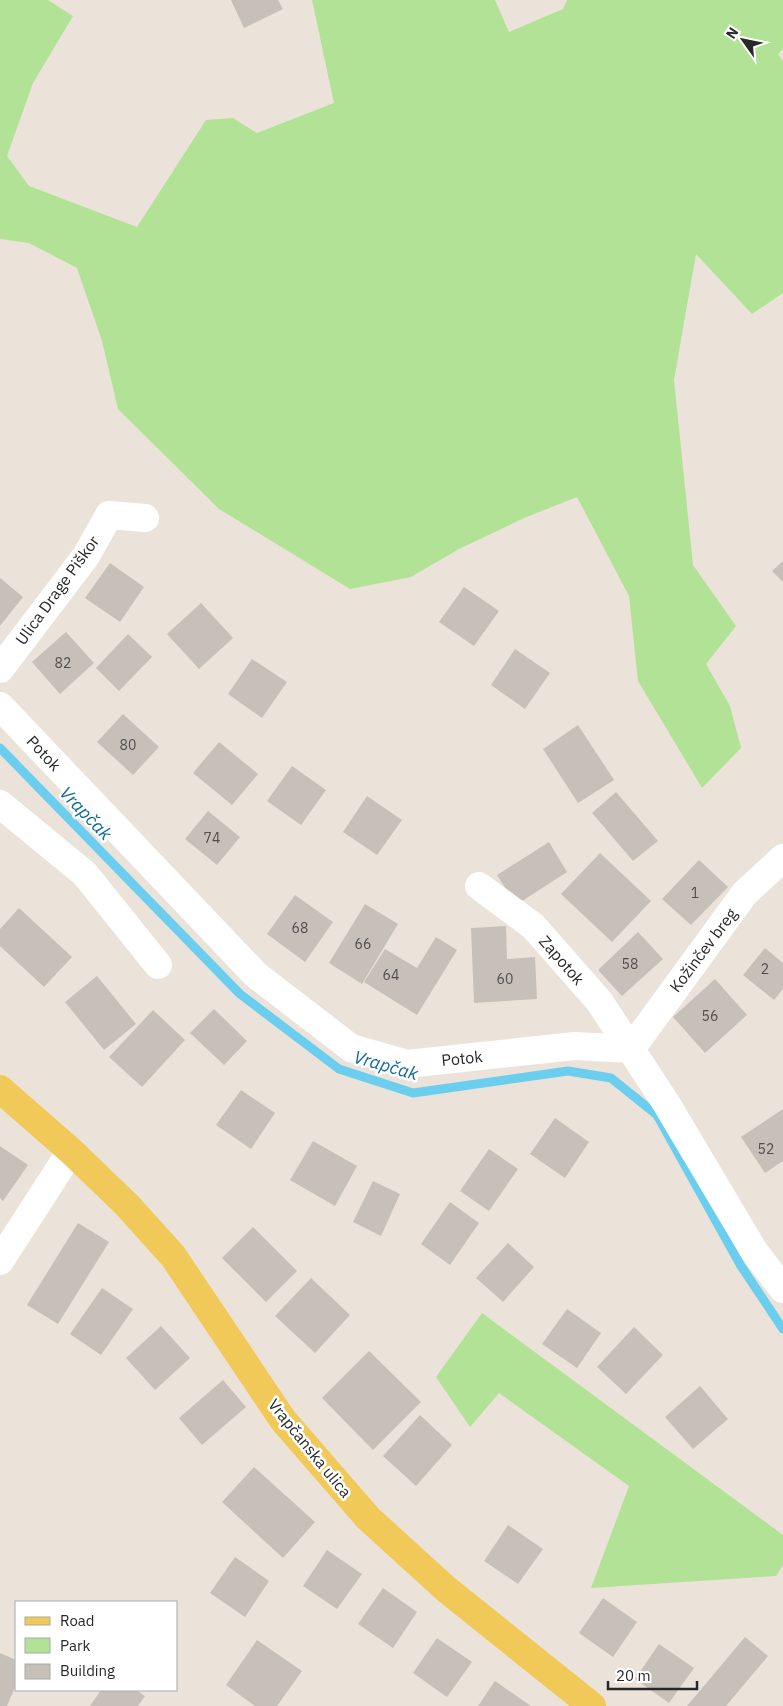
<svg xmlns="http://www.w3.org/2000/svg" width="783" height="1706" font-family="'IBM Plex Sans',sans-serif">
<rect width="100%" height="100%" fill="#ebe3d9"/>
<path fill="#b1e295" d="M0 0H48L73 16 33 83 7 156 29 186 137 227 206 120 233 118 257 133 334 103 312 0H495L509 32 563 9 567 0H783V49L778 54 783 61V293L752 314 696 254 674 380 693 565 736 626 706 664 730 706 741 748 702 788 638 681 629 596 577 497 524 518 459 549 411 577 350 589 219 509 118 409 102 341 77 268 29 243 0 239Z
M482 1313 783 1535V1565L776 1576 591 1588 629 1486 499 1393 470 1427 436 1377Z"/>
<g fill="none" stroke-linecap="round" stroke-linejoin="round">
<path stroke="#6bceee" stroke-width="9" d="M0 748 240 994 339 1069 413 1093 568 1071 611 1078 657 1115 741 1266 783 1329"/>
</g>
<path fill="#c6c0b9" d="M231 0H278L283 9 244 28Z
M783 561V582L772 571Z
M110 563 144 587 120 622 85 598Z
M0 578 23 597 0 626Z
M464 587 499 611 474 646 439 622Z
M201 603 233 638 199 669 167 634Z
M66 632 94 663 60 694 32 662Z
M128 634 152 657 119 691 96 668Z
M515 649 550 673 525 709 491 685Z
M252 659 287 682 262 718 228 694Z
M123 714 159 747 133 775 97 742Z
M578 725 614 780 578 803 543 749Z
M219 742 258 774 232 805 193 773Z
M292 766 326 790 301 825 267 801Z
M616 792 658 841 633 861 592 813Z
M367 796 402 820 377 855 343 832Z
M208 811 240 837 217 865 185 839Z
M549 842 567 872 516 905 497 875Z
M600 853 651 901 612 942 561 894Z
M699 860 728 887 691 925 662 899Z
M295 895 333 922 305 962 267 934Z
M365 904 398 924 362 984 329 963Z
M19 908 72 957 44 987 0 946V929Z
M506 926 507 959 535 957 537 999 474 1003 471 928Z
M638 932 663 959 622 996 598 970Z
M436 937 457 950 417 1015 364 982 385 949 417 968Z
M765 948 783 963V989L774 1000 743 975Z
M97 976 136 1024 104 1050 65 1002Z
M715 979 747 1015 705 1053 673 1017Z
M214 1009 247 1041 224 1065 190 1033Z
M153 1010 185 1040 142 1087 109 1057Z
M241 1090 275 1113 251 1149 216 1125Z
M783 1109V1161L765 1173 741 1137Z
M555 1118 589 1142 565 1178 530 1154Z
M313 1141 357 1166 335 1206 290 1180Z
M0 1146 28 1165 3 1201 0 1198Z
M489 1149 518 1169 489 1211 460 1191Z
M373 1181 400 1194 381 1236 353 1222Z
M450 1202 479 1223 450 1265 421 1244Z
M78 1223 109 1242 58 1324 27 1305Z
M253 1227 297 1271 266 1302 222 1258Z
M508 1243 534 1267 503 1302 476 1278Z
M311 1278 350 1315 315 1353 275 1316Z
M102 1288 133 1309 101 1355 70 1334Z
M567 1309 601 1333 577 1368 542 1344Z
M161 1326 190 1358 155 1390 126 1358Z
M634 1327 663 1355 626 1394 597 1367Z
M369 1351 421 1402 373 1450 322 1398Z
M223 1380 246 1407 202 1445 179 1418Z
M700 1386 728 1419 693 1449 665 1417Z
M420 1415 452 1445 416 1486 383 1456Z
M254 1467 315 1522 283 1558 222 1502Z
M508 1525 543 1549 518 1584 484 1561Z
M327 1550 362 1574 337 1609 303 1586Z
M235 1557 269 1581 245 1617 210 1593Z
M383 1588 417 1612 393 1648 358 1624Z
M603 1598 637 1622 613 1657 579 1633Z
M745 1637 768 1656 726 1706H687Z
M437 1638 472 1662 447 1697 413 1673Z
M257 1640 302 1671 277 1706H255L226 1685Z
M659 1644 694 1668 669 1703 635 1679Z
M0 1653 16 1660V1685L7 1706H0Z
M495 1681 531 1706H478Z
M101 1690H136L145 1696 138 1706H90Z"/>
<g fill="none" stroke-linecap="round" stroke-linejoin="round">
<path stroke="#fff" stroke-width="28" d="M0 669 86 556 109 515 145 518
M0 706 256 975 351 1048 407 1064 575 1046 631 1049
M0 804 85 874 158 965
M479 886 533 926 599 1001 666 1103 754 1251 783 1289
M631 1049 745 893 783 858
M0 1261 71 1151"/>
<path stroke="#f0c959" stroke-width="28" d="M0 1089 71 1151 127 1205 173 1256 283 1420 368 1518 446 1589 592 1706"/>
</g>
<g text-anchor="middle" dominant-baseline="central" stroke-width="5" stroke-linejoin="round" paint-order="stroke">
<g font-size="14" fill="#504e4c">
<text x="63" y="663">82</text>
<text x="128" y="745">80</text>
<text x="212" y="838">74</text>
<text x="695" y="893">1</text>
<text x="300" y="928">68</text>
<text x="363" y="944">66</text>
<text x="630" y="964">58</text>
<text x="765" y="969">2</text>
<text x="391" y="975">64</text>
<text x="505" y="979">60</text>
<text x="710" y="1016">56</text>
<text x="766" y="1149">52</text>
</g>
<g font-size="16" fill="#282828" stroke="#fff">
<text transform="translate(57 590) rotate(-54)">Ulica Drage Piškor</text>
<text transform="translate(44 753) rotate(47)">Potok</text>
<text transform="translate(703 950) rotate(-53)">Kožinčev breg</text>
<text transform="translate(562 960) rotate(49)">Zapotok</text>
<text transform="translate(462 1058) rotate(-6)">Potok</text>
<text transform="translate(310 1448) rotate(51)">Vrapčanska ulica</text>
</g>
<g font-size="18" font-style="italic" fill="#0d6b97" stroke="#fff">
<text transform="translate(86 813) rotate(46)">Vrapčak</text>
<text transform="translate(386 1065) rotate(16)">Vrapčak</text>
</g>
</g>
<rect x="15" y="1601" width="162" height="90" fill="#ffffff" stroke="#a9a9a9"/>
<rect x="25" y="1617" width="25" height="8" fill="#f0c959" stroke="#a9a9a9"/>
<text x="60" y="1626" font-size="15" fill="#282828">Road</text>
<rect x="25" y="1638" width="25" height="15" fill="#b1e295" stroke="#a9a9a9"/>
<text x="60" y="1651" font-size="15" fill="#282828">Park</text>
<rect x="25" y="1664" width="25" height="15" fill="#c6c0b9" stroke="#a9a9a9"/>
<text x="60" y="1676" font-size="15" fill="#282828">Building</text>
<g transform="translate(743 40) rotate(303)" stroke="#ffffff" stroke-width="4" paint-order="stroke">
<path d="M0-4L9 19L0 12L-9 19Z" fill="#282828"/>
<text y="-8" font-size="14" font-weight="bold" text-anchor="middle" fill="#282828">N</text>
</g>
<path d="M608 1681v8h89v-8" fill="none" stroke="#282828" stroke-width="2.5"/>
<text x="616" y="1681" font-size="15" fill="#282828" stroke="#ffffff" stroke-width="4" paint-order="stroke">20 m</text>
</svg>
